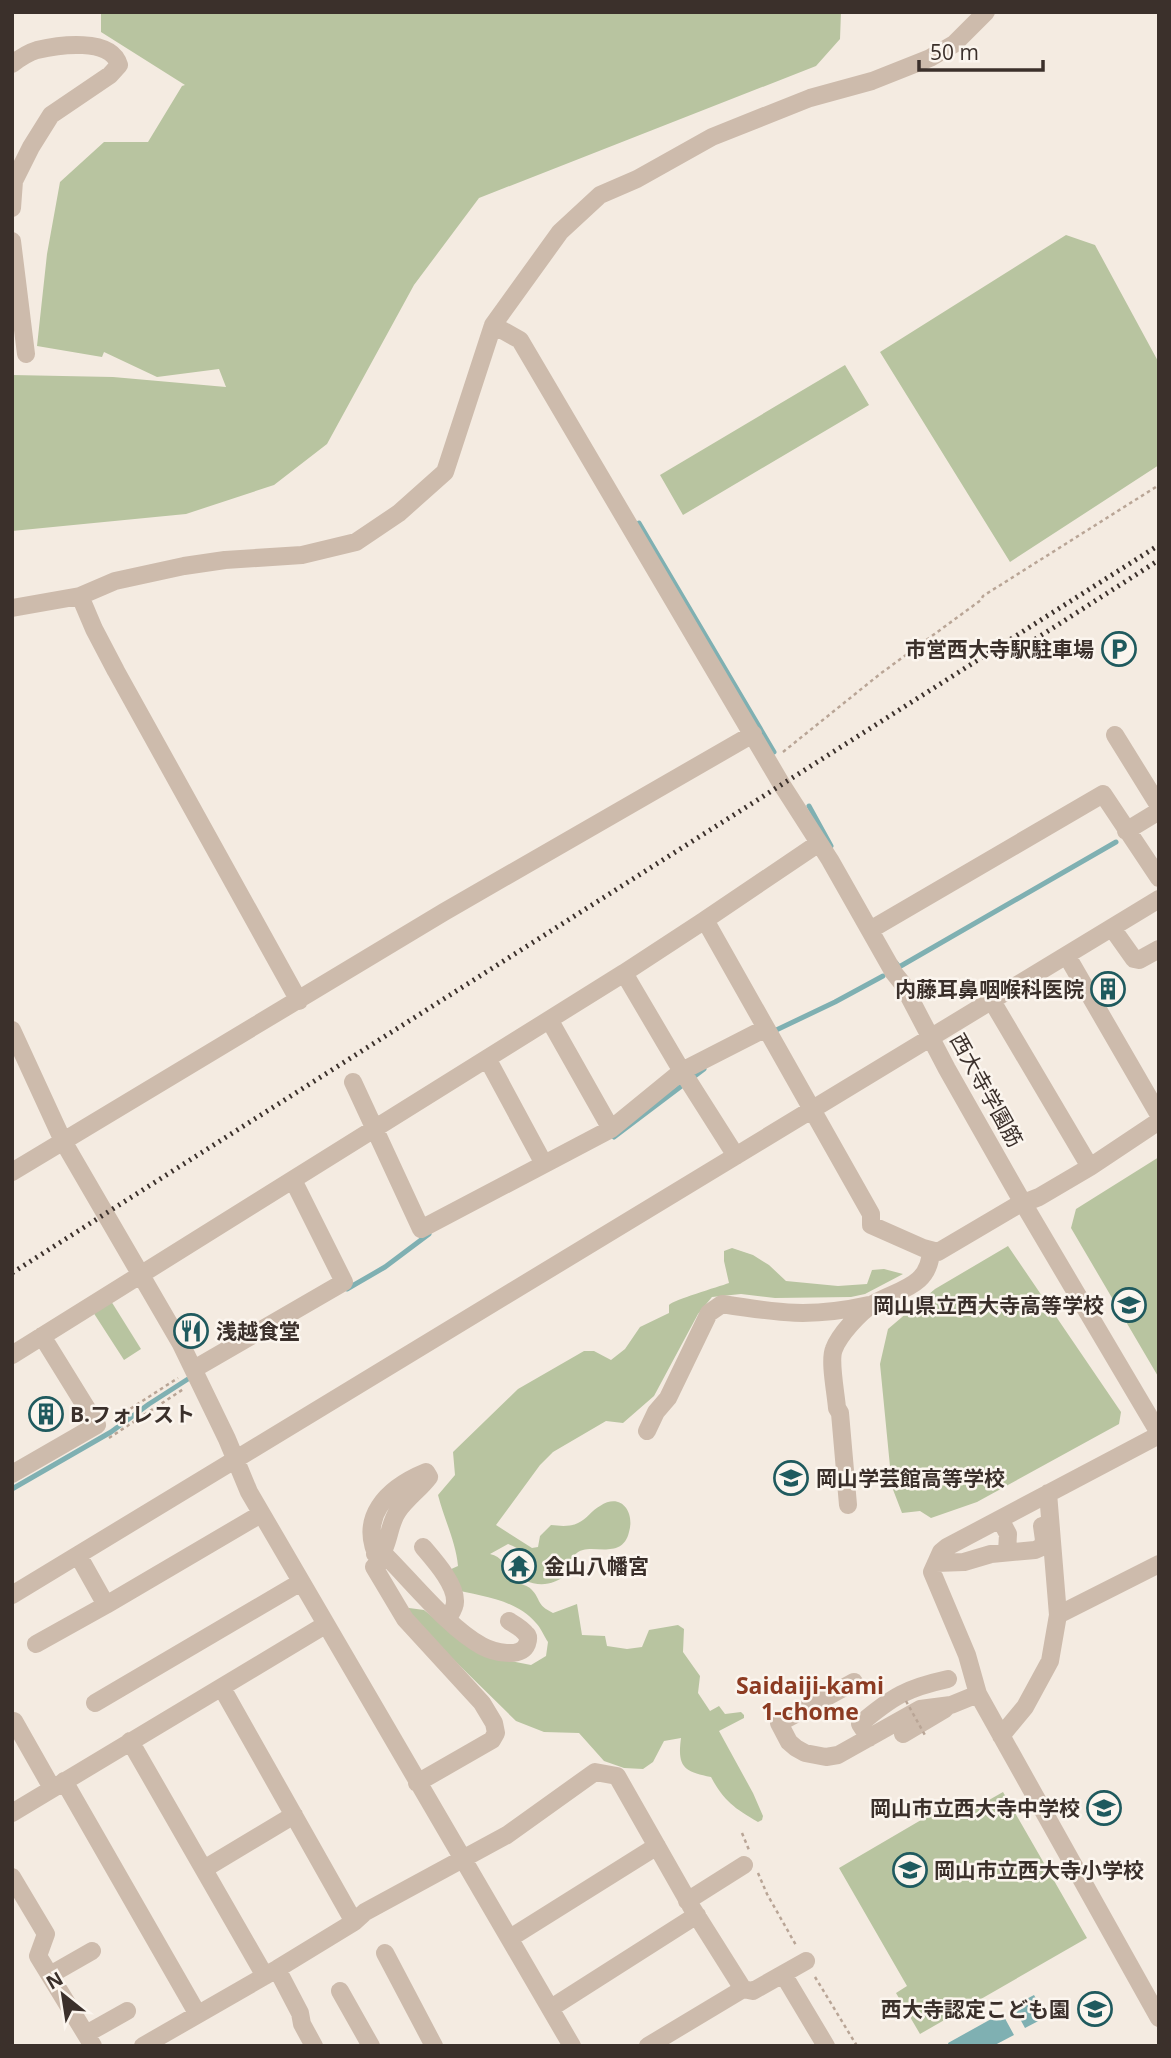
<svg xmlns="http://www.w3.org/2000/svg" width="1171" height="2058" font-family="'Open Sans','Noto Sans JP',sans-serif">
<rect width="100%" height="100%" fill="#f4ebe1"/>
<path fill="#b8c4a0" d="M101 12H841L840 39 816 66 479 198 414 285 327 444 274 485 186 514 12 531V375L113 377 226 387 219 369 157 377 104 352 102 357 37 346 47 254 60 182 104 142H148L182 86 185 85 101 32Z
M1066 235 1095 245 1159 363V465L1010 562 880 352Z
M845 365 869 405 683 515 660 475Z
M1159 1157V1378L1071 1228 1076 1209Z
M1008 1246 1121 1412 1119 1424 977 1502 931 1518 920 1511 902 1513 892 1487 880 1364 888 1329 935 1289Z
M732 1248 753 1255 769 1265 786 1281 838 1286 867 1284 872 1270 884 1269 903 1274 865 1294 851 1297 775 1298 741 1294 712 1297 698 1314 654 1396 623 1423 606 1421 553 1452 540 1465 496 1525 532 1548 538 1547 540 1536 551 1525C560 1526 570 1527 578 1523 587 1519 592 1510 600 1506 621 1492 635 1512 629 1532 623 1558 597 1546 583 1550 576 1551 571 1560 567 1565L569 1574C553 1584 542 1588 524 1580L526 1574 534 1571C529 1557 522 1549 508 1544L490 1554C506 1557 506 1573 516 1581 520 1585 528 1585 531 1589 542 1600 535 1604 553 1613L577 1604 582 1635 605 1636 607 1646 627 1649 642 1647 649 1630 678 1625 684 1629 683 1652 700 1676 698 1693 710 1711 719 1706 725 1714 741 1712 744 1715V1718L719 1731 753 1793 763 1816 762 1820 758 1822C734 1808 724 1801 711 1777 684 1772 677 1767 681 1738L664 1741 653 1762 643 1769 624 1768 604 1761 579 1733 544 1732 516 1721 409 1616V1608L424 1610 444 1626 505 1660 531 1665 546 1656 548 1642C544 1636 541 1628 536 1623 516 1599 480 1596 452 1589L449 1570 458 1566C456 1542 444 1519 438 1495L455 1475 453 1452 518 1389 584 1351H594L611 1360 625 1349 640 1327 669 1313V1305C673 1300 718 1287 729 1283L724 1261V1251Z
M111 1301 141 1349 124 1360 93 1312Z
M1003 1792 1087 1938 920 2034 896 1993 907 1986 839 1868 945 1806 954 1820Z"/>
<path fill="#7fb0b2" d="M1034 1995 1046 2017 1025 2028 1013 2006Z
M1002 2013 1014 2035 993 2046H949L948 2043Z"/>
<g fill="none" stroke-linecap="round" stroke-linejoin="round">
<path stroke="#7fb0b2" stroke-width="5" d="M639 523 774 752
M809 806 831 846
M896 963 899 967 1116 842
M770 1033 835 1002 883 976
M614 1137 704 1069
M347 1289 385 1267 429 1234
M12 1489 111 1432 149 1404 188 1379"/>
<path stroke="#b9a596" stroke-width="2.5" stroke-dasharray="3.5 3.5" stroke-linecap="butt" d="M783 752 880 674 981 600 983 596 1159 485
M113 1420 178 1378
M109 1438 185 1388
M742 1833 749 1850
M758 1873 767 1894 797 1947
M815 1977 857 2046"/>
<path stroke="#cdbbac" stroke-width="18" d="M12 64C20 58 27 53 37 50 58 45 111 37 119 65L110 75 51 115 31 147 14 181 12 208
M12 241 26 354
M493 325 520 340 782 785 830 860 894 973 902 983 947 1069 1023 1203 1159 1433
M80 596 94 629 116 671 299 1001
M12 608 80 596 115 581 184 566 225 560 302 555 356 542 399 513 445 472 493 325 560 232 600 195 637 179 712 137 810 98 872 81 930 58 954 44 986 12
M1115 735 1159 806
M1126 831 1159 811
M705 920 819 843
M1112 928 1134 959 1139 960 1159 949
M870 930 1103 794 1159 878
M1067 956 1159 1115
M624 973 705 920 766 1028
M992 1001 1090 1167
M550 1021 611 1129 682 1071 766 1028 871 1214V1225L923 1248 938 1252 1016 1206 1039 1197 1090 1167 1159 1121
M12 1030 63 1141 181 1344 227 1439 249 1492 572 2046
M488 1060 544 1164
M353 1082 421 1229 611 1129
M12 1172 444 912 753 734
M12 1355 624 973 677 1063 736 1156
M194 1369 344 1282 293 1180
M647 1431 656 1412 668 1398 709 1313 722 1304C778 1313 811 1318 869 1305
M1159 1435 947 1547 941 1552 932 1572 967 1655 978 1694 1159 2018
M12 1474 97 1425 42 1336
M848 1505 840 1413 837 1408C836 1394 829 1360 834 1349 839 1335 860 1312 873 1304 899 1289 930 1287 931 1250
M1000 1519 1008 1534 1007 1552
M423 1547C434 1560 456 1584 455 1602 455 1608 451 1613 448 1618
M375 1554 384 1549C390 1536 390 1522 398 1511 406 1499 420 1489 429 1477L426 1472C387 1488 356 1518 380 1562
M78 1555 106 1605 261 1514
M936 1563 964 1562 991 1554 1035 1550 1042 1547 1044 1540 1042 1526
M12 1595 1159 899
M1058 1615 1159 1564
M36 1644 106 1605
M854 1682 779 1723 789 1742 796 1748 805 1753 826 1757 838 1755 920 1709 951 1705 978 1694
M222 1688 354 1922
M95 1703 301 1582
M12 1722 14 1721 52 1788
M903 1734 945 1709
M1001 1736 1025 1707 1050 1661 1058 1615 1048 1493
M869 1738 860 1724C893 1696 907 1688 948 1679
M130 1741 265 1976
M64 1781 197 2013
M417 1783 492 1740 496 1733 494 1723 482 1703 405 1619 374 1567 386 1556C413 1583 450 1629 482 1646 493 1652 521 1659 527 1644 528 1641 529 1636 526 1634 523 1629 514 1624 509 1621
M12 1813 325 1625
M204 1869 294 1815
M12 1877 46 1934 38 1956 93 2046
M687 1901 744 1865
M510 1938 657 1846
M385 1953 434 2046
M277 1969 300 2013 302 2024 314 2046
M783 1974 826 2046
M50 1975 92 1951
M743 1989 753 1991 806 1961
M340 1991 371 2046
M551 2008 697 1915
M86 2034 127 2011
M143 2046 277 1969 354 1922 365 1912 507 1835 595 1772 617 1776 692 1908 743 1989 648 2046"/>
<path stroke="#3b302b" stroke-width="5" stroke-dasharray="2 5" stroke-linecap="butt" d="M1004 655 1034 640 1159 560
M12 1273 1159 545"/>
<path stroke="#b9a596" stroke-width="2.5" stroke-dasharray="3.5 3.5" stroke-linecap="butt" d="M906 1701 926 1737"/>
</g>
<defs>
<g id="parking-ring" transform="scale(1.75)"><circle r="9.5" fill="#fbf5ee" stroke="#1f5a5e" stroke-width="1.5"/><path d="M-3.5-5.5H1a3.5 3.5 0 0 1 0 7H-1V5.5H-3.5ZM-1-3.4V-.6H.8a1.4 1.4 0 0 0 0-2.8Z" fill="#1f5a5e"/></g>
<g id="building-ring" transform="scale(1.75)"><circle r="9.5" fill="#fbf5ee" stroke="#1f5a5e" stroke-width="1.5"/><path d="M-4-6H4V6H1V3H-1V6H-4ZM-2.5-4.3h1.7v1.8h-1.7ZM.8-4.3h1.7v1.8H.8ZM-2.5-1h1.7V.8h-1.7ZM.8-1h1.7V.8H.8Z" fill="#1f5a5e"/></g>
<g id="school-ring" transform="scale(1.75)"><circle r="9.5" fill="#fbf5ee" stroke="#1f5a5e" stroke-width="1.5"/><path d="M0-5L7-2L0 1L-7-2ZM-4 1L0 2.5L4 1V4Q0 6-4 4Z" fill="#1f5a5e"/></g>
<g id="restaurant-ring" transform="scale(1.75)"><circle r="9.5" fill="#fbf5ee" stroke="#1f5a5e" stroke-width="1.5"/><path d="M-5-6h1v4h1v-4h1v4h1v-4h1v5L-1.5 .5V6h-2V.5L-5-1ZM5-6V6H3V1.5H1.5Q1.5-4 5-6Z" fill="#1f5a5e"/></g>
<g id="temple-ring" transform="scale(1.75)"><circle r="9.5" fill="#fbf5ee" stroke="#1f5a5e" stroke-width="1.5"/><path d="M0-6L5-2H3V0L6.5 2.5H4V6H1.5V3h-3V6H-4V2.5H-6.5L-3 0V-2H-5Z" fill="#1f5a5e"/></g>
</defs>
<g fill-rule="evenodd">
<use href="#parking-ring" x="1119" y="649"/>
<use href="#building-ring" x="1108" y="989"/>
<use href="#school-ring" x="1129" y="1305"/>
<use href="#restaurant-ring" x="191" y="1331"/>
<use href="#building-ring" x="46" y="1414"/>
<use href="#school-ring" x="791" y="1478"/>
<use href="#temple-ring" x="519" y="1566"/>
<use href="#school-ring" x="1104" y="1808"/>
<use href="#school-ring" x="910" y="1870"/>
<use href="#school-ring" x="1095" y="2009"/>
</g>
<g text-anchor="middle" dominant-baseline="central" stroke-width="5" stroke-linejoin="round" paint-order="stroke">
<g font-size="21" font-weight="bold" fill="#3b302b" stroke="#fbf5ee" text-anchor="end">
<text x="1094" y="649">市営西大寺駅駐車場</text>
<text x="1084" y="989">内藤耳鼻咽喉科医院</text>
<text x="1104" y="1305">岡山県立西大寺高等学校</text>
<text x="216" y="1331" text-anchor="start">浅越食堂</text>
<text x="70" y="1414" text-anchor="start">B.フォレスト</text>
<text x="816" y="1478" text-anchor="start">岡山学芸館高等学校</text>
<text x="544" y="1566" text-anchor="start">金山八幡宮</text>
<text x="1080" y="1808">岡山市立西大寺中学校</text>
<text x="934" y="1870" text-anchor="start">岡山市立西大寺小学校</text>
<text x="1070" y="2009">西大寺認定こども園</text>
</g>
<g font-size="21" fill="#3b302b" stroke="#fbf5ee">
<text transform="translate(987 1090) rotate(61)">西大寺学園筋</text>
</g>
<g font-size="23" font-weight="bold" fill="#8c3b22" stroke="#fbf5ee">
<text x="810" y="1685">Saidaiji-kami<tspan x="810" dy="26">1-chome</tspan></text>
</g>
</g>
<rect width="1171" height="2058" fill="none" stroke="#3b302b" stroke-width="28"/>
<g transform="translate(63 1995) rotate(330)" stroke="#fbf5ee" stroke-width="5" paint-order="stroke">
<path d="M0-5L12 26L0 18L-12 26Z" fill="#3b302b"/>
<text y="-10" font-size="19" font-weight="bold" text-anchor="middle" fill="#3b302b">N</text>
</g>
<path d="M919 60v10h124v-10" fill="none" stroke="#3b302b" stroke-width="3.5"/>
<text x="930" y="60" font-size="21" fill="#3b302b" stroke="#fbf5ee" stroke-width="5" paint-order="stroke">50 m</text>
</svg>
